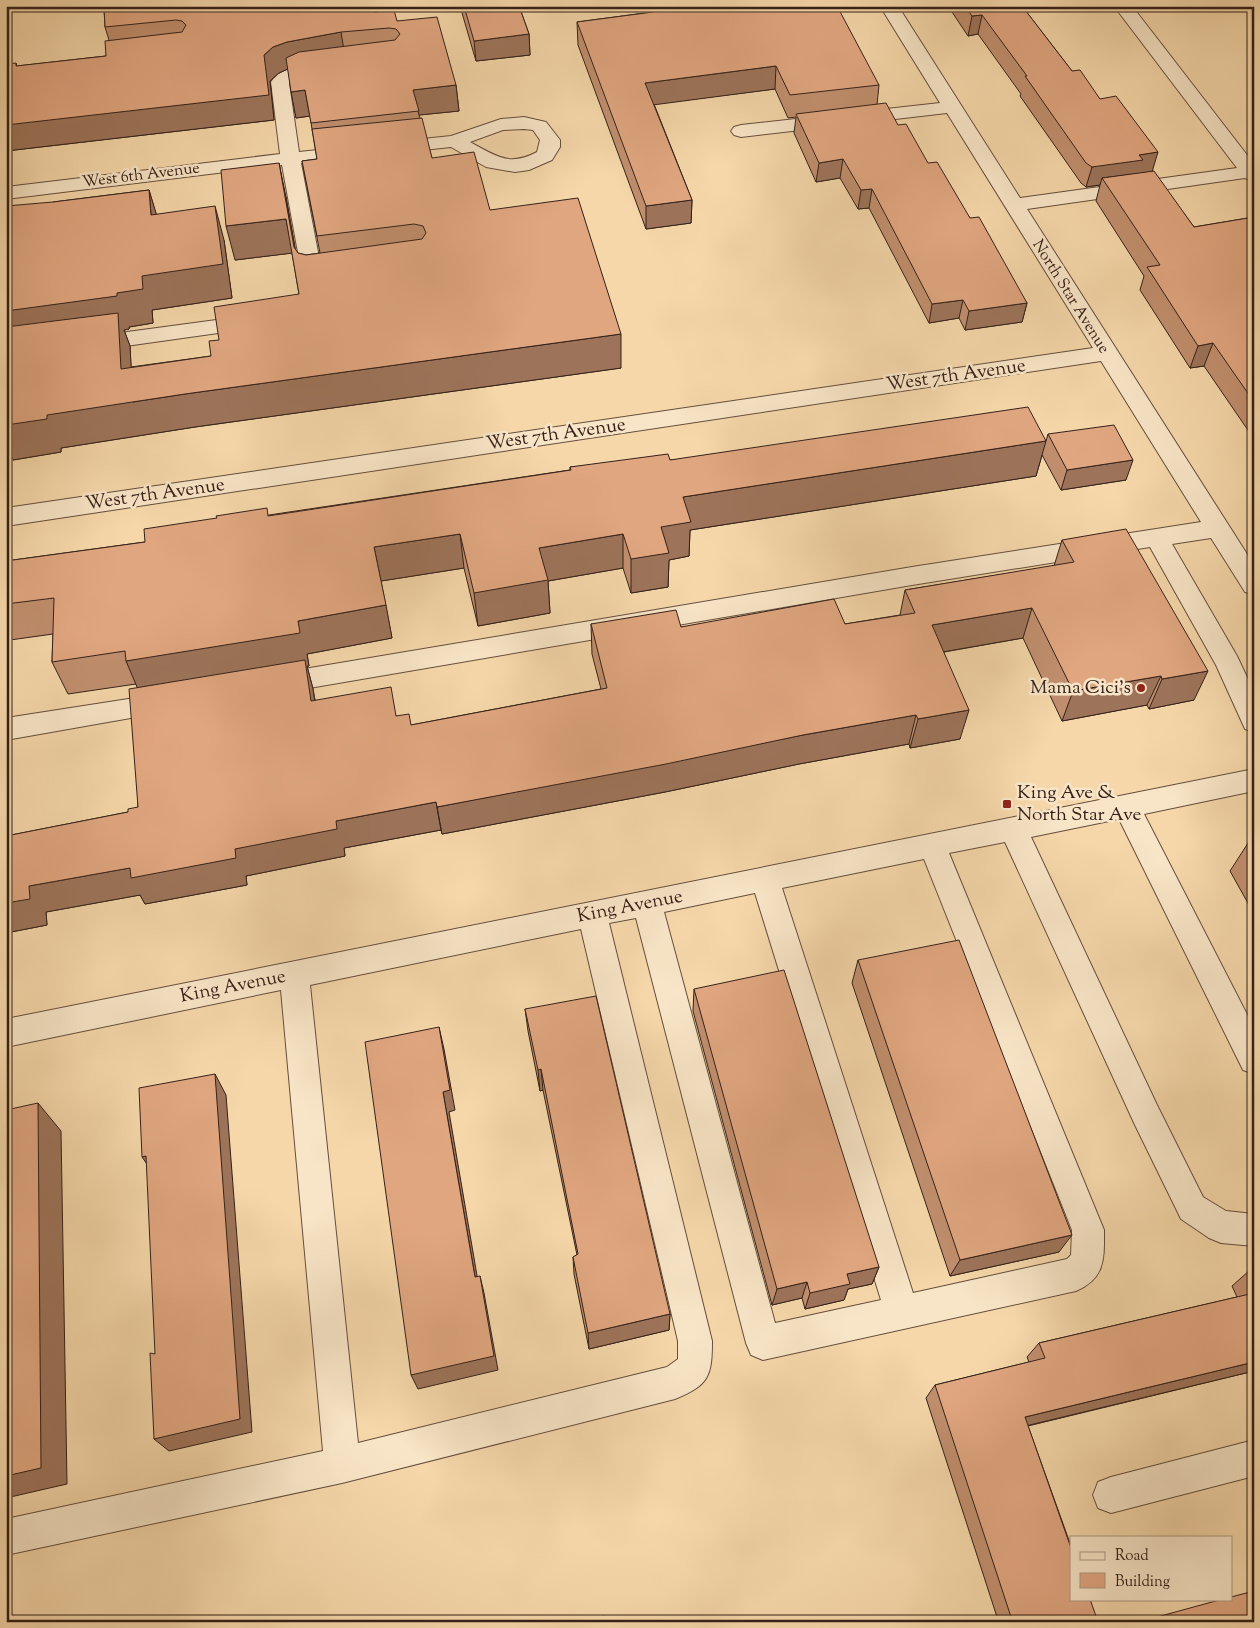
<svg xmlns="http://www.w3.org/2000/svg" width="1260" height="1628" font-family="'Sorts Mill Goudy',serif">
<rect width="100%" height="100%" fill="#f5d7a9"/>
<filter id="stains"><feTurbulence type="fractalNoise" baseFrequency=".004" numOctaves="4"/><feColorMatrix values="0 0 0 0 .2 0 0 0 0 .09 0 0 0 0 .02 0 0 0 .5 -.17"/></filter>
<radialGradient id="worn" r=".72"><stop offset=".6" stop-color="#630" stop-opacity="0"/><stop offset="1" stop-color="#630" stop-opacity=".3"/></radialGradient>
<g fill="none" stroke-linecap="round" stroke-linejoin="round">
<g stroke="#654e3d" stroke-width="2">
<path id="minor" d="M880 6H898L1020 198 1237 168 1114 6H1132L1254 164V183L1245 178 1027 209 1254 565V595L1245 592 1211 538 1172 544 1237 656 1254 692V732L1245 729 1216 665 1150 547 912 585 274 694 265 691 261 684 265 677 274 674 912 567 1201 522 1101 361 6 526V508L1093 348 947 113 741 137 734 135 731 131 734 127 741 125 940 103Z
M324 63 330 64 333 68 330 72 303 76 289 83 299 152 451 136 501 119 524 117 546 122 560 140V147L552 160 529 170 515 172 486 167 451 147 301 163 322 273 331 274 334 279 331 284C322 286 315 287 306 285L303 280 282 165 6 199V187L280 154 271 82C282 65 306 65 324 63ZM524 129 533 130 540 140 537 152C509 167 496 156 470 142L503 130Z
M246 316 254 318 257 323 254 328 90 351 82 349 79 344 82 339 90 337Z
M167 693 176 696 180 703 176 710 6 740V718Z
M1254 769V791L1144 814 1254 1028V1074L1243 1070 1119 819 1031 837 1157 1105 1203 1197 1226 1211 1254 1214V1246L1221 1243 1209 1238 1181 1219 1135 1125 1005 842 949 853 1104 1230C1104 1258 1106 1278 1076 1291L763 1360 751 1355 746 1343 636 918 609 923 712 1341C712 1376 709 1385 675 1399L342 1483 6 1555V1519L323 1451 281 990 6 1047V1019ZM924 859 1072 1230 1071 1255 1067 1259 913 1293 782 888ZM755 893 881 1300 775 1323 664 912ZM581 929 678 1341V1359L667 1367 358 1443 310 985Z
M1254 1440V1476L1111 1513 1098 1508 1093 1495 1098 1482 1111 1477Z"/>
</g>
<use href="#minor" fill="#f8e5c7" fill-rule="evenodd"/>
</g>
<path fill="#c18f6e" stroke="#352119" d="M460 6H519L529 34 530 55 476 61Z
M948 6H1022L1072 71 1100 99 1152 171 1194 227 1254 217V439L1204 366 1190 368 1140 290 1144 276 1096 201 1100 185 1086 187 1081 183 1020 96 1021 94 978 34 968 36Z
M104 8 375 12 397 21 456 85 459 111 419 115 432 158 490 210 621 368 195 427 61 448V452L13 460 11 455 53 202 149 190 156 214 224 240 232 298 152 310 153 323 129 327V329L124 330 130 346 131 367 211 356 219 340 299 294 292 253 235 260 286 197 295 249 298 253 306 255 320 253 302 161 317 159 312 129 310 116 296 118 288 69 279 73 270 81 274 120 6 151 16 63 17 66 106 56 109 40 105 27Z
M652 10 879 85 877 105 898 125 970 218 1027 303 1022 322 965 330 959 318 929 323 869 208 858 209 840 178 816 182 794 133 796 117 788 118 775 89 654 104 692 200 691 223 646 229 578 45 577 22 652 12Z
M1254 56V70L1250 66Z
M1048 434 1126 480 1061 490 1042 455 1036 476 690 530 689 556 669 560 668 587 631 593 623 568 548 581 550 613 478 626 464 568 381 581 392 638 307 654 309 666H307L313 689 315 700 397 716 411 725 601 689 592 654 591 624 681 627 845 624 900 615 905 590 1054 566 1062 540 1194 700 1149 709 1147 705 1062 721 1023 638 944 652 960 739 910 748 909 744 799 764 665 792 442 834 441 830 344 848 345 856 246 876 247 885 145 904 140 895 46 912 47 925 6 933V836L128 812 138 807V688L136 684 68 694 52 662 53 634 10 640 6 632V561L145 542 269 515 570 470V467L670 460 1046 441Z
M1254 839V914L1230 871 1250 840Z
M858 960 1059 1252 950 1276 852 983Z
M694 989 879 1267 872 1284 848 1289 844 1300 805 1309 802 1298 772 1305 693 1011Z
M525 1009 670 1314 669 1330 589 1349 574 1274 573 1257 577 1255 543 1090 540 1091 528 1031Z
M1254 1269V1371L1028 1426 1090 1599 998 1620 926 1398 935 1385 1029 1362 1027 1357 1039 1343 1237 1297 1232 1286 1250 1270Z"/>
<path fill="#9d745a" stroke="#352119" d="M982 15 978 34 968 36 972 16Z
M341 32 345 57 292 67 279 73 270 81 274 120 6 151V125L264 55 273 47 287 42Z
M529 34 530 55 476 61 474 41Z
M776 66 775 89 645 106V83Z
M456 85 459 111 419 115 413 90Z
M305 90 310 116 296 118 291 92Z
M1158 152 1152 172 1102 178 1100 185 1086 187 1092 167 1139 155Z
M843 159 840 178 816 182 819 163Z
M279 163 286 197 301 280 294 247Z
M872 189 869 208 858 209 861 190Z
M149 190 159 223 151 215Z
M692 200 691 223 646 229V206Z
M215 206 224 240 232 298 152 310 153 323 129 327V329L124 330 130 346 133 402 185 394 621 334V368L195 427 61 448V452L13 460 11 455 6 456V311L117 293 142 276Z
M286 219 293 253 235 260 226 226Z
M963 300 959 318 929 323 932 304Z
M1027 303 1022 322 965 330 969 311Z
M1213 343 1204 366 1190 368 1198 346Z
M1046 441 1036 476 690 530 689 556 669 560 668 587 631 593V559L661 527 683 497Z
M1133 460 1126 480 1061 490 1067 470Z
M460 534 464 568 381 581 374 547Z
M623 534V568L548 581 550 613 478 626 474 593 539 548Z
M386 605 392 638 307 654 309 666H307L313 689 319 730 140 694 126 661 298 621Z
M1032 608 1023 638 925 655 932 625Z
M1208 671 1194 700 1149 709 1162 679Z
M1161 676 1147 705 1062 721 1073 691Z
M969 710 960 739 910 748 918 719Z
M916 715 909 744 799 764 665 792 442 834 437 807 803 735Z
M436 802 441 830 344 848 345 856 246 876 247 885 145 904 140 895 46 912 47 925 6 933V903L29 886 235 849 336 821Z
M439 1027 444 1049 455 1110 449 1112 480 1293 475 1277 443 1092Z
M541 1069 543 1090 540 1091 538 1070Z
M215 1074 226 1095 252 1432 169 1451 154 1439Z
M38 1103 61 1131 67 1484 6 1498V1476Z
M146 1156 156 1177 142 1157Z
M1072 1235 1059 1252 950 1276 960 1260Z
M879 1267 872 1284 848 1289 844 1300 805 1309 810 1293 847 1274Z
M480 1276 484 1293 498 1370 418 1389 411 1375Z
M807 1282 802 1298 772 1305 777 1289Z
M670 1314 669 1330 589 1349 588 1333Z
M1254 1362V1371L1013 1429 1025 1417Z"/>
<path fill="#e0a680" stroke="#352119" d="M125 6H373L375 12 394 10 397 21 437 17 456 85 413 90 419 111 311 123 305 90 291 92 286 58 299 52 395 40 400 34 396 29 389 28 341 32 287 42 273 47 264 55 269 95 6 125V64L16 63V66L106 56 105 41 182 32 186 25 182 21 176 20 105 27 104 8Z
M464 6H519L529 34 474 41Z
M685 6H837L879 85 790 95 776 66 645 83 692 200 646 206 577 22 653 12 652 10Z
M965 6H1022L1072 71 1080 70 1100 99 1116 96 1158 152 1139 155 1143 160 1092 167 1086 163 1025 76H1027L982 15 972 16Z
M886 103 898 125 906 124 928 163 937 162 970 218 979 217 1027 303 969 311 963 300 932 304 872 189 861 190 843 159 819 163 796 114Z
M422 118 432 158 474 152 490 210 578 198 621 334 185 394 47 415V419L6 425V327L118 313 121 369 211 356 209 341 219 340 214 307 299 294 286 219 226 226 221 170 279 163 294 247 298 253 306 255 422 239 426 233 423 226 414 224 317 236 302 161 317 159 312 129Z
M1154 171 1194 227 1254 217V402L1213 343 1198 346 1147 267 1160 265 1102 178Z
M149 190 151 215 215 206 223 264 142 276 143 289 117 293V296L6 311V206L53 202Z
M1028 407 1046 441 683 497 691 522 661 527 669 553 631 559 623 534 539 548 548 580 474 593 460 534 374 547 386 605 298 621 300 633 126 661 125 651 52 662 54 598 6 604V561L145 542 144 529 217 518 216 516 267 508 268 516 571 470 570 467 668 454 670 460Z
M1114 425 1133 460 1067 470 1048 434Z
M1126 529 1208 671 1162 679 1161 676 1073 691 1032 608 932 625 969 710 918 719 916 715 803 735 666 764 437 807 436 802 336 821 337 829 235 849 236 858 131 878 130 868 29 886 30 899 6 903V836L128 812V809L138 807 129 689 305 660 311 701 391 687 396 716 409 714 411 725 607 688 591 624 676 610 681 627 834 599 845 624 915 613 905 590 1074 562 1062 540Z
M1254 839V846L1250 840Z
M959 940 1072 1235 960 1260 858 960Z
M784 970 879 1267 847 1274 850 1284 810 1293 807 1282 777 1289 694 989Z
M596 996 670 1314 588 1333 573 1257 578 1254 541 1069 538 1070 525 1009Z
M439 1027 450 1090 443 1092 475 1277 480 1276 494 1356 411 1375 365 1042Z
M215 1074 240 1419 154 1439 150 1353 155 1354 146 1156 142 1157 139 1088Z
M38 1103 41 1468 6 1476V1110Z
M1254 1269V1278L1250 1270Z
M1254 1293V1362L1025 1417 1071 1548V1599H1090L1098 1622H990L1011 1617 935 1385 1045 1358 1039 1343Z
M1254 1591V1622H1147L1146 1620 1223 1599H1231V1597Z
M604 1616 605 1622H581Z"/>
<g fill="#8f2418" stroke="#f8e5c7" stroke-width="2">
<circle cx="1141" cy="688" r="5"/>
<rect x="1002" y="799" width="10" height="10" rx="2.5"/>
</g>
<g text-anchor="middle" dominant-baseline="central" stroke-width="5" stroke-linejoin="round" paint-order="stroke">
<g font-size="16" fill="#352119" stroke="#f8e5c7">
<text transform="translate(141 176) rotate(-7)">West 6th Avenue</text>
<text transform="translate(1070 297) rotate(58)">North Star Avenue</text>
</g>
<g font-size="19" fill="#352119" stroke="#f8e5c7">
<text transform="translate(956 376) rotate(-8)">West 7th Avenue</text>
<text transform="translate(556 435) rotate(-8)">West 7th Avenue</text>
<text transform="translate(155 495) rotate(-8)">West 7th Avenue</text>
<text transform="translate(630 907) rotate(-11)">King Avenue</text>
<text transform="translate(233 987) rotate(-11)">King Avenue</text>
</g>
<g font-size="19" fill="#352119" stroke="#f8e5c7" text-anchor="end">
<text x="1131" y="688">Mama Cici's</text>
<text x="1017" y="793" text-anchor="start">King Ave &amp;<tspan x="1017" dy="22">North Star Ave</tspan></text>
</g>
</g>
<rect width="1260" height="1628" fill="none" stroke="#f5d7a9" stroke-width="25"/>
<rect x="8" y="8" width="1245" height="1613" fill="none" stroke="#352119" stroke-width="2.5"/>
<rect x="12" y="12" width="1235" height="1603" fill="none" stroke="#352119"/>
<rect x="1070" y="1536" width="162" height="65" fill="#f8e5c7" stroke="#aa9781"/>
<rect x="1080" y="1552" width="25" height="8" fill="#f8e5c7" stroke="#aa9781"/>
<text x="1115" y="1560" font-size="15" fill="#352119">Road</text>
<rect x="1080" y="1573" width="25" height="15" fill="#e0a680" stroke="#aa9781"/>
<text x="1115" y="1586" font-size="15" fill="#352119">Building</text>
<rect width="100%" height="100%" filter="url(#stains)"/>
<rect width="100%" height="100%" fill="url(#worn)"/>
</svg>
